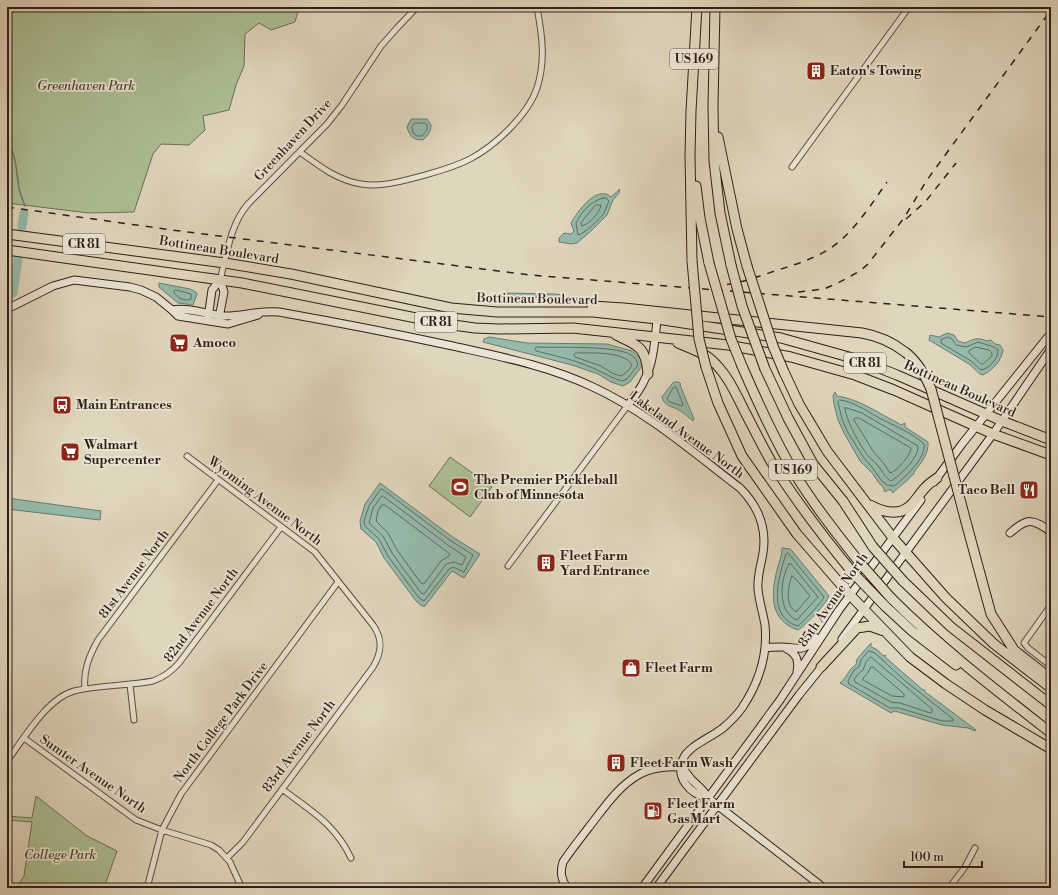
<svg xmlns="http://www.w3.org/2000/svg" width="1058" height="895" font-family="'Libre Bodoni',serif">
<rect width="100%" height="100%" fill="#e0d6bd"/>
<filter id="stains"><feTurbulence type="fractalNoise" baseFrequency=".005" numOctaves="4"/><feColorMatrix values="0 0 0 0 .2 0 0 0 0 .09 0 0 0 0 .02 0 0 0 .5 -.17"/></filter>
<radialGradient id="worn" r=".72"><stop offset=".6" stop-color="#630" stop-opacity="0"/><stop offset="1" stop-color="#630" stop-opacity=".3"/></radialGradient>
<path fill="#adbf95" stroke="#6e6f56" d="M7 7H299L295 22 271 30 259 23 245 34 244 66 236 85 229 110 203 116 205 130 189 145 161 144 153 154 134 212 89 213 7 203Z
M450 457 492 487 470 517 429 486Z
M36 796 87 836 117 851 104 888H16L24 876 32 822 7 820V816L32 818Z"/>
<path fill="#95baab" stroke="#6c7c70" d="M411 119H427L431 125C431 132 428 135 423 140 413 140 410 137 407 127Z
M620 189 619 193 613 200 607 215 592 230 577 243 571 244 559 242V238L564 233 571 234 574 231 571 223C577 212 597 184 611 197Z
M159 283 190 289 196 292 197 294 193 305 178 303 159 287Z
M502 293 555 294 562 295V297L555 298 507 296 502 295Z
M947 333 954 335 958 341 965 343C974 339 977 337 987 341L991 340 995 344 1000 345 1003 350C1001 361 994 369 983 375L980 374 969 364 929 340 930 335 939 337Z
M489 337 527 343 607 344 632 351 641 359 642 366 630 382 623 386 611 382 598 374 572 365 483 342 484 339Z
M674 382H679L681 384 680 385 694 419 693 421C688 417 683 412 677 409 670 406 664 405 662 397L671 385Z
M835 392 837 396C859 399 878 413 898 423L901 425 905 423V427L928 442C929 454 921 463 914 472V474L912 475C907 483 898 486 893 493L891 490H888L885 492 883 487 878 482 873 474 860 461 844 433 838 420 834 404 833 396Z
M380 483 454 538 480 554 464 578 452 571 425 606H422L416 601 384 558 376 542 361 529 360 521 365 504Z
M7 498 101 511 100 520 7 509Z
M782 548 790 549 793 552 829 596C827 603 805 626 798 630 768 620 771 592 778 566 780 560 782 555 782 548Z
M871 643V647L876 649 884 656 886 655 885 657 923 690H925V692L932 697 976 730 975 731 968 728 942 725 898 712 894 711 891 713 840 683C847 678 848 669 856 665L857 659Z"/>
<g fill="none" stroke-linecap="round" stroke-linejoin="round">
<path stroke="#626c61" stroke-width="1" d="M415 123H425L427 125V130L422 136H417L413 133 412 127Z
M603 198H606L609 201C607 205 606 209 604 213 600 219 584 234 578 235L576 223C582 211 590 202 603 198Z
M596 205H601C600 213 589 224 582 226L581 223Z
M176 290 191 294V299C184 302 179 298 174 293V291Z
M948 337 952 339 956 345 966 347 978 342C986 345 992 345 998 350 998 359 990 368 981 370L971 361 941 343V340Z
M537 347C556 348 617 345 631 355 635 357 637 361 638 365L627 379 622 381C613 379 607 374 599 371 580 361 557 356 536 351L535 349Z
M976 347 989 350 992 353V356L983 364H981L969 353V351Z
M576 353C590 353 625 351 632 365L628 371 621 376 614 374 601 366 575 357 574 355Z
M676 387 683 404 682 406 670 402 667 399 673 388Z
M840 400C856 402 869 413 883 420 897 427 912 433 924 444 926 459 904 478 894 486L887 485 881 480 872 467 864 458 847 431 842 419 838 402Z
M845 408H847L862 413 918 446C919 457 901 475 891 481 885 478 883 472 879 467 876 463 872 460 868 456 861 447 845 419 845 408Z
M855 418H859L911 448C911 455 896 472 890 473L884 464 873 451 854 420Z
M382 489 451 541 473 555 464 572 453 567 449 569 424 601 419 598 388 556 379 539 365 526 364 521 369 506 380 490Z
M383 496 448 545 466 557 462 565 454 562 446 564 424 594 421 593 392 553 383 536 369 523 373 508 381 497Z
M382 505H385L450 554 449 556 441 561 424 584 421 583 397 550 388 533 376 521 378 511Z
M788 553 824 597C822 602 803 622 798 626 766 617 779 576 786 554Z
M789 564H791L818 597 797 620C777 612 780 579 789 564Z
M792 576 796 579 810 596 796 612C785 605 788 589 791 578Z
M869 651 875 653 904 680 953 719V721H942L899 708H890L849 684 848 681 854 670 859 667 861 660Z
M871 657 932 709V712L930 713 900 703 891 702 855 682 854 680 858 674 863 670 866 662Z
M871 667H873L904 694V697L892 696 863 680V678L867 674Z"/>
<path stroke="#6c7c70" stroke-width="1.5" d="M7 142C17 155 16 172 19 188 20 194 23 200 25 206"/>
<path stroke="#95baab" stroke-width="9" d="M22 227 24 213
M13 293 18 259
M7 326 8 322"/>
<g stroke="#5b4d40" stroke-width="7">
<path id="street" d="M300 152C319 166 337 180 361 184 381 187 399 182 418 177 435 172 453 168 470 159 495 146 528 115 537 88 546 60 542 35 537 7
M792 167 909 7
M220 280C227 254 230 225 248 204L327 124 342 105 381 46 397 28 417 7
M187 456 315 552 373 625C383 639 382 652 373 667L243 842 227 858
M508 566 628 405
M1051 605 1024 643 1028 648 1051 666
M130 685 134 720
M85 689C83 671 89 656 98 640L218 480
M24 738 136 820 162 830 211 845 219 850 230 862 240 884 244 888
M7 761C23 740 47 698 74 691 100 685 127 686 153 681 164 677 172 671 179 663L281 527
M282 789C311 811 335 824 351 858
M147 888 162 830 181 794 338 582
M949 888 965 867 975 848"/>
</g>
<g stroke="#2f1f17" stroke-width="9">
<path id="secondary" d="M7 309 53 286 74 280 130 287 141 290 156 297 172 310 178 316 228 324 258 315
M172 310C190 307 208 315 226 316 243 316 260 310 279 312 335 322 392 333 448 345 497 356 547 365 593 387 647 412 693 452 740 488 758 506 767 528 763 553 761 565 757 577 758 589 759 601 763 613 765 625 768 655 758 684 742 708 737 715 730 722 723 728 712 737 688 746 683 759 675 778 690 794 708 798L824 888
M208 318 212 290 220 280
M219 318 224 292 220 280
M628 405C652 377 654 355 657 319
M934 482 962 444 1051 333
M1010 533C1028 517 1033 519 1051 532
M842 639 993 434 1051 349
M765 648C770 647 776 647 781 647 798 647 804 654 815 637
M787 649C797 654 799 661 797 672
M681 767C686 771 688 776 692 780 699 787 704 790 708 798
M567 888C561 879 560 872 563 862 571 850 580 839 589 827 604 808 618 786 640 774 653 767 667 766 681 767
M642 888 780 700 839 610 921 500
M656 888 799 695 824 664"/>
</g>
<g stroke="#2f1f17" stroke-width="11">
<path id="highway" d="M715 7 713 107 714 161 720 213 731 265
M718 137 737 229 747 266
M696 186 700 218 709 263
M7 234 225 263 291 274 451 308 497 312H593L657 319 781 338 856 359 897 375 1002 421 1051 440
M7 250 242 283 446 324 475 328 499 329 573 328 728 345 791 357 855 375 894 390 993 434 1051 455
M692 261 690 156 691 111 697 7
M592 306 624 308 862 333C879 336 892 342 905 352
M616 335C639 346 646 347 648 374
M678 343C687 347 699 351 708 357 726 371 735 392 745 412 755 431 764 450 775 468 799 505 825 539 853 573
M742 366C758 403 774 439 795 474 814 505 837 534 860 563
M706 367 718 403 742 456 797 534 850 595 910 657 946 684 985 710 1051 749
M765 369 788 418 813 464 843 501 873 547
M784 372 799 404 827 451 893 538 946 598 994 644 1051 688
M870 505C883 512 899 517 911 505 916 500 920 493 925 488 928 484 933 481 937 478
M966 522 991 614 1014 650 1051 679
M903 581 951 627 1051 705
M891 598C941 648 996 690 1051 733
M885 606 912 631 956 665
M821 667 857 628 870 626 884 631"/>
</g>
<use href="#street" stroke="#ebe4d4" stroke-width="5"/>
<use href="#secondary" stroke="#ebe4d4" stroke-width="7"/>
<use href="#highway" stroke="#e0d6bd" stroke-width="9"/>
<path stroke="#2f1f17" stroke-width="1.5" stroke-dasharray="7 7" stroke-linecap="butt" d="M7 207 172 230 530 275 1051 317
M906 219 926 201 956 163
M713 286C735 285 754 278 775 271 799 263 822 257 841 240 859 224 873 202 887 182
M798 292 824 289 838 283 860 271 868 264 904 218 927 180 1051 10"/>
<g stroke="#2f1f17" stroke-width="11" stroke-linecap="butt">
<path id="highway-bridge" d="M692 261 699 339 706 367
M709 263 731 339 742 366
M731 265 742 306 765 369
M747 266 773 346 784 372
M905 352C917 361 925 375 931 389L966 522
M873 547 903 581
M860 563 891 598
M853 573 885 606"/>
</g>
<use href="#highway-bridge" stroke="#e0d6bd" stroke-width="9"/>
</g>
<defs>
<g id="building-square" transform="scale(1)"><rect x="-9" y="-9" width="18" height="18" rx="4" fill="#8f2418" stroke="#ebe4d4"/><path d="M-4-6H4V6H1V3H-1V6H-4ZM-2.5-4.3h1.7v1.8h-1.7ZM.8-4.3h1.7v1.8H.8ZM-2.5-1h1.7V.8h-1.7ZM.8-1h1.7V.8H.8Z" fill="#fff"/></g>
<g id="supermarket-square" transform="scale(1)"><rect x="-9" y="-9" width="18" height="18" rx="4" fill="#8f2418" stroke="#ebe4d4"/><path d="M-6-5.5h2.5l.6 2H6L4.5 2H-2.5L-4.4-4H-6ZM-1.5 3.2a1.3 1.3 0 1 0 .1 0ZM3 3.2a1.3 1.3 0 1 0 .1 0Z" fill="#fff"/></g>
<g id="bus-square" transform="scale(1)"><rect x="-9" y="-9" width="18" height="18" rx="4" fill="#8f2418" stroke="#ebe4d4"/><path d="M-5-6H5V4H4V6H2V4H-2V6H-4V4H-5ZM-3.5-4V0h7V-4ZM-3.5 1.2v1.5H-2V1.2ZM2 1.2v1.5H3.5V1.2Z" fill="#fff"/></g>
<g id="stadium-square" transform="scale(1)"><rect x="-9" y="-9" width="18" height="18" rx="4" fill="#8f2418" stroke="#ebe4d4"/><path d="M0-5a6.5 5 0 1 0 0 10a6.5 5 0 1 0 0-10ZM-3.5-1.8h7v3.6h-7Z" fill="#fff"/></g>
<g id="restaurant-square" transform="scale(1)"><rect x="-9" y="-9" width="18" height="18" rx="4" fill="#8f2418" stroke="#ebe4d4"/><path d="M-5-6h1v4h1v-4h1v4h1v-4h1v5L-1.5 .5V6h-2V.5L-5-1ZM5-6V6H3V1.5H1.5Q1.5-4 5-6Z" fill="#fff"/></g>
<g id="shop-square" transform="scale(1)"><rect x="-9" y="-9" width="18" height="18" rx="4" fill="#8f2418" stroke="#ebe4d4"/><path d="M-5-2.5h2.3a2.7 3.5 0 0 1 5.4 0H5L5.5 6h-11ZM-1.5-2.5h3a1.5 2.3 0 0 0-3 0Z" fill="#fff"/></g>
<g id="fuel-square" transform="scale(1)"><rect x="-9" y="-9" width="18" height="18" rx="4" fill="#8f2418" stroke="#ebe4d4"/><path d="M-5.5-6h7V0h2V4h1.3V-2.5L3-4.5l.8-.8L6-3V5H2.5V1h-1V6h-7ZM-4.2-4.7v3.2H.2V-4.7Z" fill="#fff"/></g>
</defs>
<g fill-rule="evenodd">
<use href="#building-square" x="816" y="71"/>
<use href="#supermarket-square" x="179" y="343"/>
<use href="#bus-square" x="62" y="405"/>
<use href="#supermarket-square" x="70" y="452"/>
<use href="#stadium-square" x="460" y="487"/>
<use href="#restaurant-square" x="1029" y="490"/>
<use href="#building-square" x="546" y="563"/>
<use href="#shop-square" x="631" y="668"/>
<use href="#building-square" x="616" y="763"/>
<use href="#fuel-square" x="653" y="811"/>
</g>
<g text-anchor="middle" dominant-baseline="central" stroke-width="3.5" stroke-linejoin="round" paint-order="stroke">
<g fill="#ebe4d4" stroke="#675a50" stroke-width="1">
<rect x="670" y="49" width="48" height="20" rx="3"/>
<rect x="63" y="234" width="42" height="20" rx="3"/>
<rect x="415" y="312" width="42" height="20" rx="3"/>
<rect x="844" y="353" width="42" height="20" rx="3"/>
<rect x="769" y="460" width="48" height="20" rx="3"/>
</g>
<g font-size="12" font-weight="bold" fill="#2f1f17">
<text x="694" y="59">US 169</text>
<text x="84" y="244">CR 81</text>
<text x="436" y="322">CR 81</text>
<text x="865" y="363">CR 81</text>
<text x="793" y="470">US 169</text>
</g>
<g font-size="13" font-weight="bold" fill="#2f1f17" stroke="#ebe4d4" text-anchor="start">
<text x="830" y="71">Eaton's Towing</text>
<text x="193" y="343">Amoco</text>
<text x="76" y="405">Main Entrances</text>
<text x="84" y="445">Walmart<tspan x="84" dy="15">Supercenter</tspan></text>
<text x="474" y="480">The Premier Pickleball<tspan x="474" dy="15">Club of Minnesota</tspan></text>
<text x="1015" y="490" text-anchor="end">Taco Bell</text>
<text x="560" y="556">Fleet Farm<tspan x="560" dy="15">Yard Entrance</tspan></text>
<text x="645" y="668">Fleet Farm</text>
<text x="630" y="763">Fleet Farm Wash</text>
<text x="667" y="804">Fleet Farm<tspan x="667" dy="15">GasMart</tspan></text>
</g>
<g font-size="13" font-style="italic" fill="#4e4736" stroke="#ebe4d4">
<text x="86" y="86">Greenhaven Park</text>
<text x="60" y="855">College Park</text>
</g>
<g font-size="13" fill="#2f1f17" stroke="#ebe4d4">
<text transform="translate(293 140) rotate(-47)">Greenhaven Drive</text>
<text transform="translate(219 250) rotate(9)">Bottineau Boulevard</text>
<text transform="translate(537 299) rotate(1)">Bottineau Boulevard</text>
<text transform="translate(960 389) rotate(24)">Bottineau Boulevard</text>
<text transform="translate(687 435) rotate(36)">Lakeland Avenue North</text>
<text transform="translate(265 501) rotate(37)">Wyoming Avenue North</text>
<text transform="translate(134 574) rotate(-53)">81st Avenue North</text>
<text transform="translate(833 600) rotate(-55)">85th Avenue North</text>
<text transform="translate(201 615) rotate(-53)">82nd Avenue North</text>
<text transform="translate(221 722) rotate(-53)">North College Park Drive</text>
<text transform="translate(299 746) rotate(-53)">83rd Avenue North</text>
<text transform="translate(93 774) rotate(35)">Sumter Avenue North</text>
</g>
</g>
<rect width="1058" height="895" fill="none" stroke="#e0d6bd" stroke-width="24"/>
<rect x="8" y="8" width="1042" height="879" fill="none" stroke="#2f1f17" stroke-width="2"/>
<rect x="12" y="12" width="1034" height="871" fill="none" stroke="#2f1f17"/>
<path d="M904 861v6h78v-6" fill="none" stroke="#2f1f17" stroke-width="2"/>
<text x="910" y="861" font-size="12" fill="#2f1f17" stroke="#ebe4d4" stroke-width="3" paint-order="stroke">100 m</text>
<rect width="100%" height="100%" filter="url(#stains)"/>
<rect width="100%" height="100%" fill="url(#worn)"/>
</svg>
